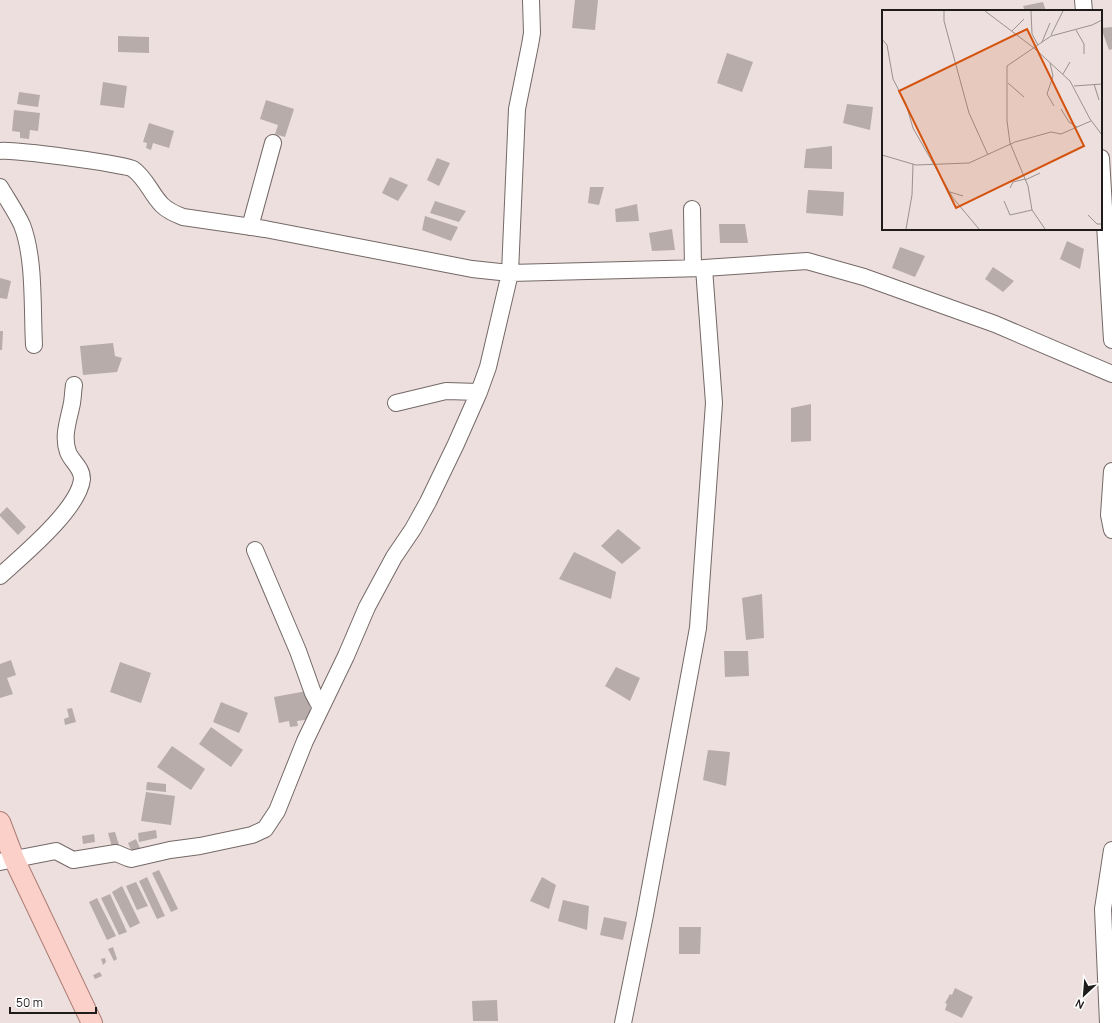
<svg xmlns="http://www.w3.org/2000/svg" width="1112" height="1023" font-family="Manrope,sans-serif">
<rect width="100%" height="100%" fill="#ecdfdd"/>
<path fill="#b7aca9" d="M575 0H598L595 30 572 28Z
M1043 2 1046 11H1025L1023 6Z
M1112 27V49L1109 50 1101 28Z
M118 36 149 37V53L118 52Z
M727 53 753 62 742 92 717 83Z
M103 82 127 86 124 108 100 105Z
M19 92 40 95 38 107 17 104Z
M266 100 294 109 285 137 275 134 278 125 260 119Z
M847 104 873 107 870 130 843 123Z
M14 110 40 113 38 131 30 130 29 139 20 138V132L12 131Z
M149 123 174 131 169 148 153 143 151 150 146 148 147 143 143 142Z
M832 146V169L804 168 806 149Z
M437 158 450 163 439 186 427 180Z
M390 177 408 185 398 201 382 193Z
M590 187H604L599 205 588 203Z
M808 190 844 192 843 216 806 213Z
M435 201 466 211 459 222 430 213Z
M637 204 639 221 616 222 615 209Z
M425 216 458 227 451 241 422 230Z
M719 224H745L748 243H720Z
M672 229 675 250 652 251 649 233Z
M1067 241 1084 249 1080 269 1060 259Z
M900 247 925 256 915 277 892 268Z
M993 267 1014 281 1003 292 985 279Z
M0 278 11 281 7 299 0 298Z
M0 331H3L2 350H0Z
M113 343 115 356 122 358 117 372 83 375 80 346Z
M811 404V441L791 442V408Z
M7 507 26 527 18 535 0 516V514Z
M618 529 641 548 622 564 601 546Z
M574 552 616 572 611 599 559 579Z
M762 594 764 638 746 640 742 598Z
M724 651H748L749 676 725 677Z
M11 660 16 675 7 678 13 694 0 698V664Z
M120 662 151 673 141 703 110 692Z
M616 667 640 678 630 701 605 686Z
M307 691 312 719 297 721 298 726 290 727 289 721 279 723 274 697Z
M221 702 248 713 239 733 213 722Z
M72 708 76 722 65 725 64 719 69 717 67 709Z
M211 727 243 750 231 767 199 744Z
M172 746 205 769 191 790 157 767Z
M708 750 730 752 726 786 703 780Z
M147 782 166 784V792L146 790Z
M146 792 175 796 171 825 141 821Z
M156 830 157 838 139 842 138 833Z
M115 832 119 845 112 847 108 833Z
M94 834 95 842 83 844 82 836Z
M136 839 140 848 132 852 128 843Z
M159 870 178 909 171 912 152 873Z
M147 877 165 916 157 919 139 881Z
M542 877 556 885 549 909 530 901Z
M136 882 148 906 137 910 126 886Z
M122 886 140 923 130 928 112 892Z
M110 894 127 932 119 935 101 898Z
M97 898 116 936 107 940 89 902Z
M563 900 589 906 587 930 558 921Z
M604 917 627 922 623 940 600 935Z
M679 927H701L700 954H679Z
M113 947 117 959 114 961 108 949Z
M105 958 106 962 103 965 101 959Z
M100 972 102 976 95 979 93 975Z
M955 988 973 997 962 1018 945 1010 947 1004 945 1003 950 994 952 995Z
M497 1000 498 1021H473L472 1001Z"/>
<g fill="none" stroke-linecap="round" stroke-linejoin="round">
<g stroke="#746967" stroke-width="18">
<path id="minor" d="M1083 0 1084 11
M0 151C11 149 126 164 133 169 146 178 151 194 162 205 168 211 175 214 183 217L265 229 472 269 510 273 704 268 807 261 864 277 995 324 1112 374
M1101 158 1112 340
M0 187C7 199 16 212 22 225 35 258 32 309 34 345
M692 209 693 268
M250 227 273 143
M396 403 446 391 479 392
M1112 471 1109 515 1112 530
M255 550 298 651 313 693 321 708
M0 576C22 556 79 509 82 479 82 467 71 461 68 452 62 436 69 419 72 403 73 397 73 391 74 385
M0 862 56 851 73 860 116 853 128 858 131 859 170 850 200 846 252 835 265 829 277 811 305 741 346 656 367 607 394 557 413 529 428 502 456 444 479 392 488 367 510 273 517 109 530 45 532 33 531 0
M623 1023 645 915 698 628 714 403 704 268
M1108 1023 1103 909 1112 850"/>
</g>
<g stroke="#ac7c74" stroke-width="22">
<path id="major" d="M0 822 14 859 92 1023"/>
</g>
<use href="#minor" stroke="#fff" stroke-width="16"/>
<use href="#major" stroke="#fad0c8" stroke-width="20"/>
</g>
<g transform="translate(882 10)">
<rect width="220" height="220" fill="#ecdfdd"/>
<path fill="none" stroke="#9a918f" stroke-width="1" d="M62 1V11L87 103 106 145M103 1 152 38 188 71 208 109 220 125M149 1 150 24 156 35M194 20 202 34V44M130 21 142 9M169 25 181 1M0 29 5 35 11 69 24 94 31 118 71 188 97 219M160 32 168 13M168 53 171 66 165 84 172 96M181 64 188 52M126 73 142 87M212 74 217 90M192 76 220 74M179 99 187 112 195 117M0 145 34 155 87 153 133 132 169 122 179 124 209 111M143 170 158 163M128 178 131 172 143 169M68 182 81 186M122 191 128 205 150 200M206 205 215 214H220M24 219 30 185 31 154M163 219 150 200 146 176 128 133 125 111V56L169 26 210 15 220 10"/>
<path fill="#d4530e" fill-opacity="0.15" stroke="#d4530e" stroke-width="2" d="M145 19 202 136 74 198 17 81Z"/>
<rect width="220" height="220" fill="none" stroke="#201b1b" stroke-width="2"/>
</g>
<g transform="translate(1084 995) rotate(206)" stroke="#ffffff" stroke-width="3" paint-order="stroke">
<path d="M0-3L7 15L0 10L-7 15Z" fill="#201b1b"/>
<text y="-6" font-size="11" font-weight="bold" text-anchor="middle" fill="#201b1b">N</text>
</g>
<path d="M10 1007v6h86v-6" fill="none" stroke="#201b1b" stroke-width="2"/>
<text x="16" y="1007" font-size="12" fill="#201b1b" stroke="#ffffff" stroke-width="3" paint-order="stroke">50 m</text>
</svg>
